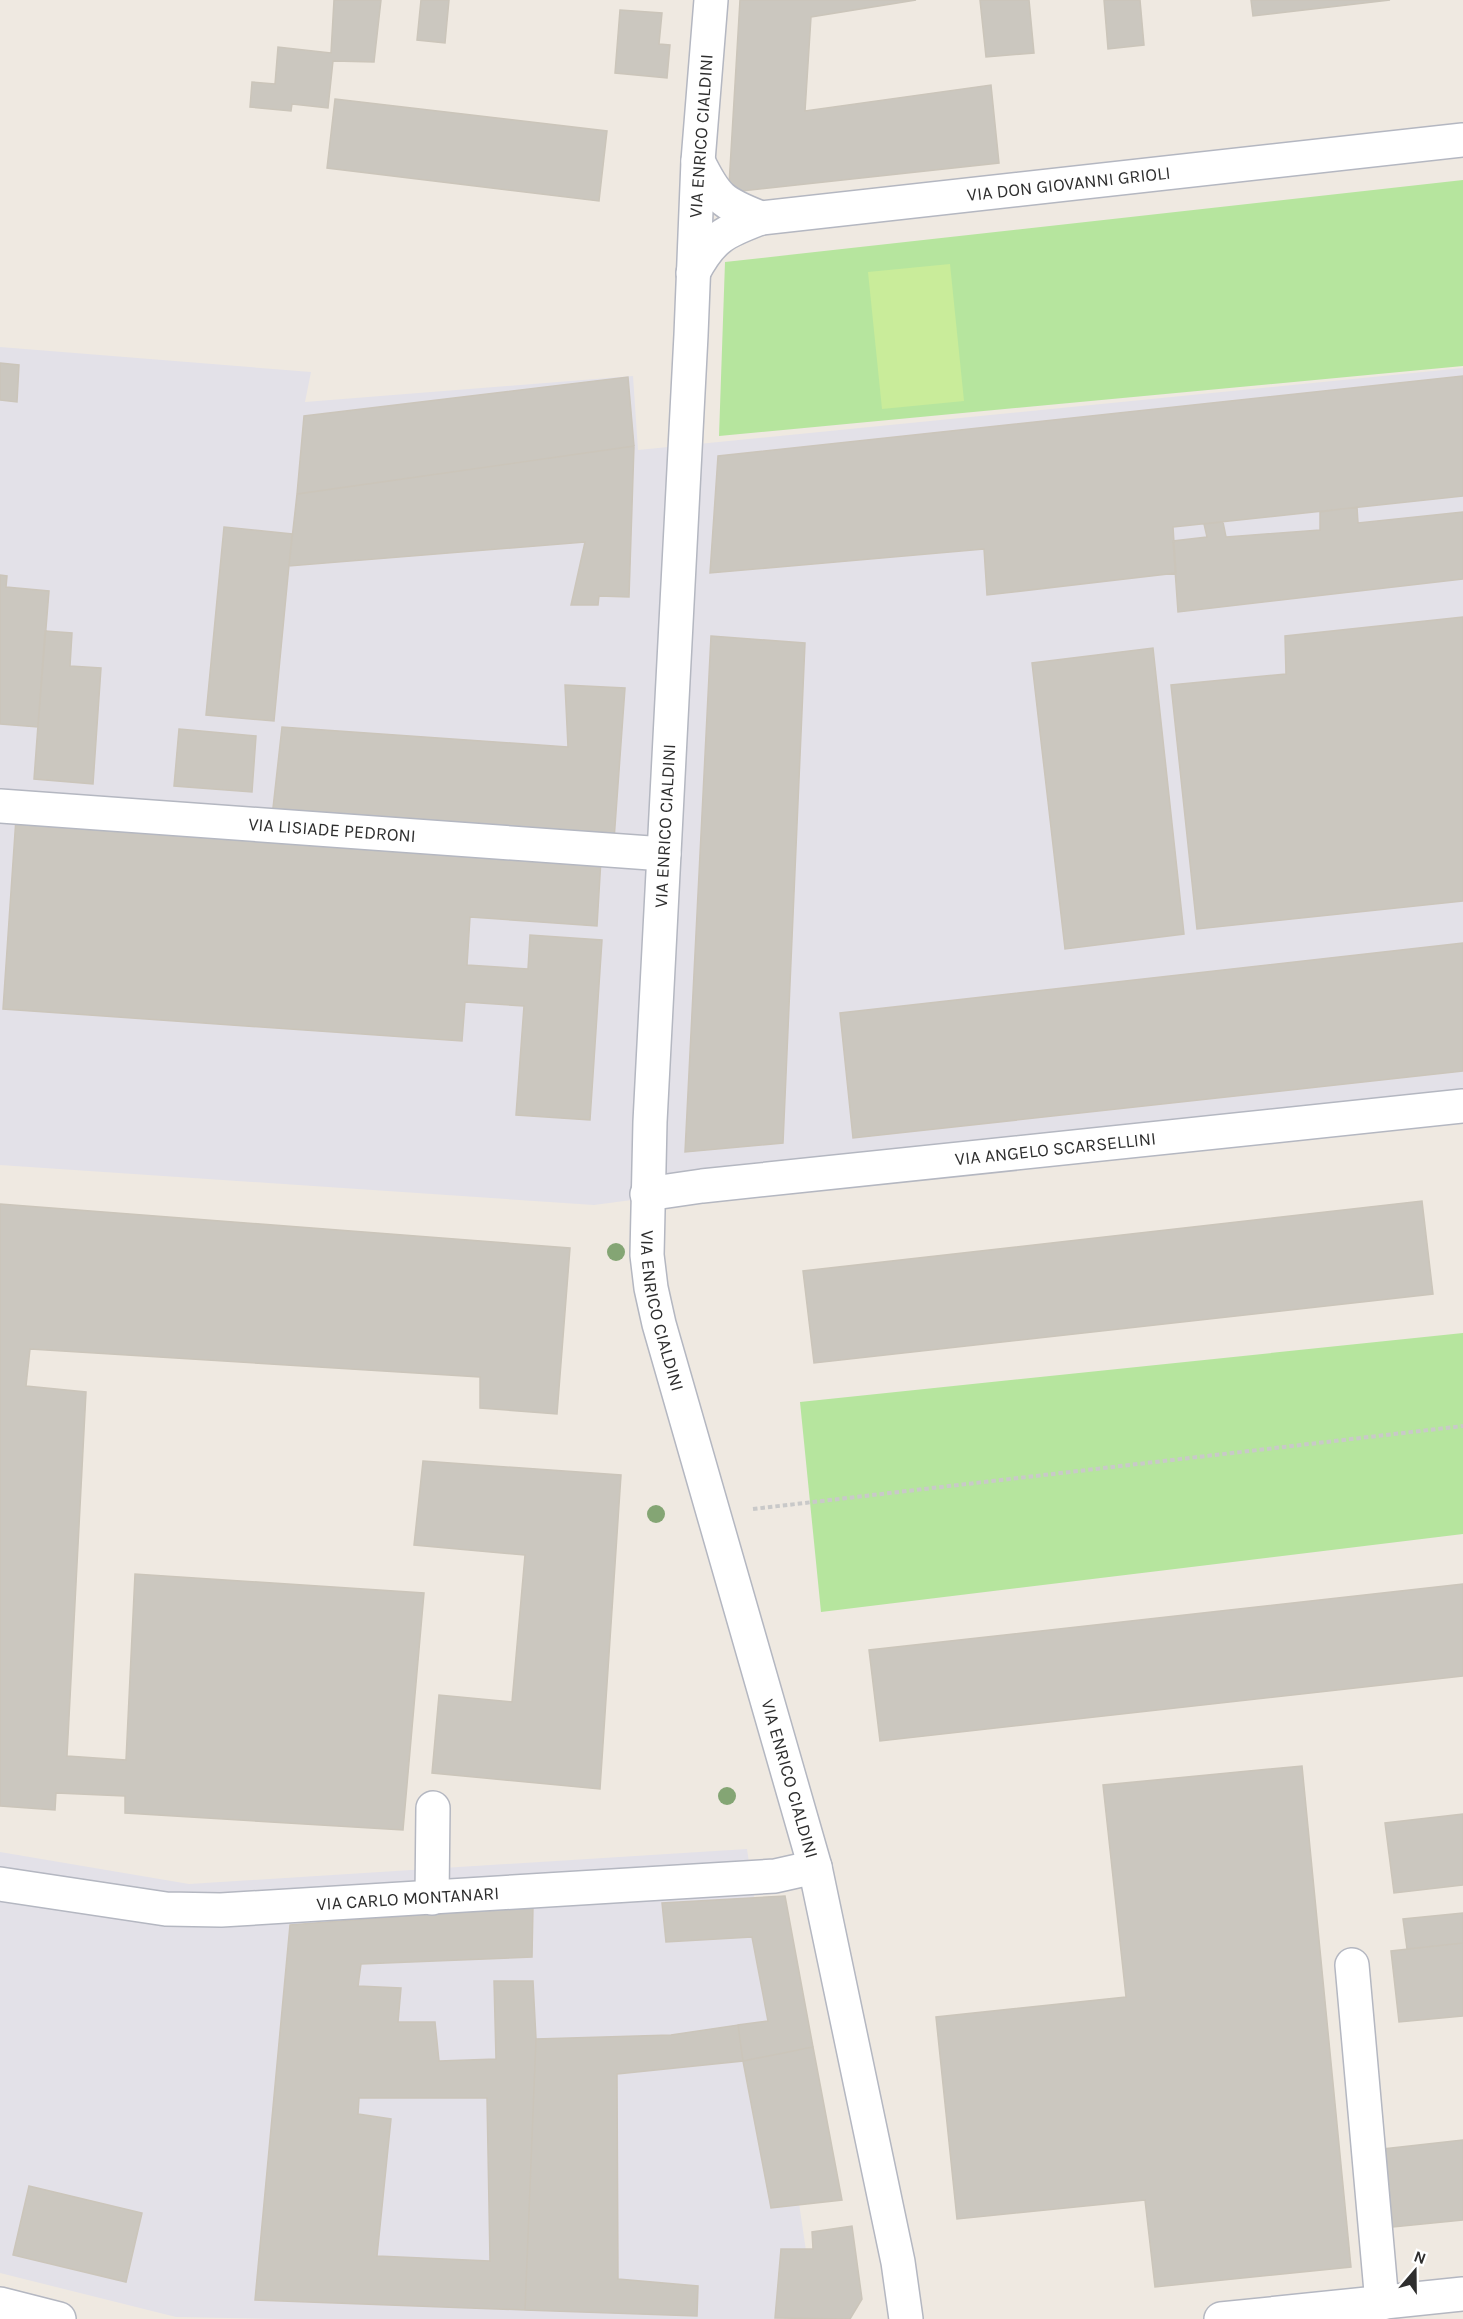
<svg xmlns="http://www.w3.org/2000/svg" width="1463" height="2319" font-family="Karla,sans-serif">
<rect width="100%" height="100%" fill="#efe9e1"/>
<path fill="#e3e1e8" d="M0 347 311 372 305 402 633 376 638 450 1463 368V1090L594 1205 0 1165Z
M747 1849 816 2319H285L176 2317 0 2273V1852L189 1884Z"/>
<path fill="#b6e59e" d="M1463 180V366L719 436 725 262Z
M1463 1333V1534L821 1612 800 1402Z"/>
<path fill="#c9ec9a" d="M950 264 964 401 882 409 868 272Z"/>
<path fill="#cbc7bf" stroke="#cbc5ba" stroke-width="1.5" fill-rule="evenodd" d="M334 0H381L374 62 333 61 328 108 292 104 291 111 250 107 252 82 275 84 278 47 331 53Z
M421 0H449L445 43 417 40Z
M740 0H916L811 17 805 111 991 85 999 163 733 192 729 185Z
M980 0H1029L1034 53 986 57Z
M1104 0H1140L1144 45 1108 49Z
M1251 0H1390L1253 16Z
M620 10 662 13 659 44 670 45 667 78 615 73Z
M335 99 607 131 599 201 327 168Z
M0 363 19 365 17 402 0 400Z
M1463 376V496L1173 527 1176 573 987 595 984 549 710 573 718 456Z
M628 377 634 446 297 494 304 416Z
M634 446 629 597 599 596 598 605H571L585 542 289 566 297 494Z
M1357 507 1358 523 1463 512V579L1178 612 1173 541 1207 537 1204 524 1223 522 1226 537 1320 530V512Z
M224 527 292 534 274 721 206 715Z
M0 575 7 576 6 587 49 591 38 727 0 724Z
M1463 617V901L1197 929 1171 685 1286 674 1285 636Z
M45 631 72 633 70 666 101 668 93 784 34 779Z
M711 636 805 643 783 1143 685 1152Z
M1153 648 1184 934 1065 949 1032 663Z
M565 685 625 688 614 840 272 817 282 727 568 747Z
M179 729 256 736 252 792 174 786Z
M16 818 601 859 597 926 470 917 467 965 528 969 530 935 602 940 590 1120 516 1115 524 1006 465 1002 462 1041 3 1009Z
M1463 943V1071L853 1138 840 1013Z
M1422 1201 1433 1294 814 1363 803 1271Z
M0 1204 570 1248 557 1414 480 1408V1377L30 1349 26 1386 86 1392 67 1756 126 1760 135 1574 424 1593 403 1830 125 1813V1796L56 1793 55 1810 0 1806Z
M423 1461 621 1475 600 1789 432 1773 439 1695 512 1702 525 1555 414 1545Z
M1463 1584V1676L880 1741 869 1650Z
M1302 1766 1351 2267 1155 2287 1145 2200 957 2219 936 2017 1126 1997 1103 1785Z
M1463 1814V1885L1394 1893 1385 1823Z
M785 1896 813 2047 743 2061 738 2025 768 2021 752 1937 666 1942 662 1903Z
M533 1906 532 1957 361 1964 358 1986 401 1988 398 2022H435L439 2061 496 2059 494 1981H533L536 2039 525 2310 255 2300 290 1925ZM359 2098H487L490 2261 377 2256 391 2119 358 2114Z
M1463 1913V1943L1407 1949 1403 1919Z
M1463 1943V2016L1399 2022 1391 1951Z
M738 2025 743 2061 617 2074 618 2279 698 2286 697 2316 525 2310 536 2039 671 2035Z
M813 2047 842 2200 771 2208 743 2061Z
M1463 2140V2220L1383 2228 1374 2150Z
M29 2186 142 2213 126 2282 13 2255Z
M852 2226 862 2299 850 2319 775 2318 781 2249H813L812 2232Z"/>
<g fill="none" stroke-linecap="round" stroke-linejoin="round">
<g stroke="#b4b7c1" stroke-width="36">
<g id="minor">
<path id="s1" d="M711 0 698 161 691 335 650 1122 647 1255 651 1288 659 1324 815 1867 898 2262 906 2319"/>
<path id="s2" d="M698 161C716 198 722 203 761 218L1463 140"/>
<path d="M693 273C712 237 724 232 761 218"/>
<path id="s3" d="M0 806 664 854"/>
<path id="s4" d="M647 1194 702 1186 1463 1106"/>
<path id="s5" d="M0 1884 166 1909 221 1910 775 1876 815 1867"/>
<path d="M432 1898 433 1808"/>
<path d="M1352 1965 1382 2303"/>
<path d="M0 2304 59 2319"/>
<path d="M1221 2319 1463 2294"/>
</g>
</g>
<path stroke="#c9c9c9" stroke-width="4" stroke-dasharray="4.5 3" stroke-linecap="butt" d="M753 1509 1463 1426"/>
<use href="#minor" stroke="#fff" stroke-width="33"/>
</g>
<g fill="#84a574">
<circle cx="616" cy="1252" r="9"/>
<circle cx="656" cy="1514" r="9"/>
<circle cx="727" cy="1796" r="9"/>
</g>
<g text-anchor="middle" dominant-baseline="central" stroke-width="4.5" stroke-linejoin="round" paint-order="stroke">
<g font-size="18" fill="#2e2e2e" stroke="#fff">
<text transform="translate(701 136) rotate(-86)">VIA ENRICO CIALDINI</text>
<text stroke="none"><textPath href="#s2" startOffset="398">VIA DON GIOVANNI GRIOLI</textPath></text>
<text transform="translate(665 826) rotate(-87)">VIA ENRICO CIALDINI</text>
<text stroke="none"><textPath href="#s3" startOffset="333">VIA LISIADE PEDRONI</textPath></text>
<text stroke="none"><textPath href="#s4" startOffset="411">VIA ANGELO SCARSELLINI</textPath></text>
<text stroke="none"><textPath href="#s1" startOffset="1314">VIA ENRICO CIALDINI</textPath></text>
<text stroke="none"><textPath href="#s1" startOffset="1800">VIA ENRICO CIALDINI</textPath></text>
<text stroke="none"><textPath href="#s5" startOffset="410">VIA CARLO MONTANARI</textPath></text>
</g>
</g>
<g transform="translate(1415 2271) rotate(20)" stroke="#ffffff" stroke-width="4.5" paint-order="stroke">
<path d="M0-4.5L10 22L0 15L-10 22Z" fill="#2e2e2e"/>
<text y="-9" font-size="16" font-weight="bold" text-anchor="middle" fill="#2e2e2e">N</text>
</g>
</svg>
